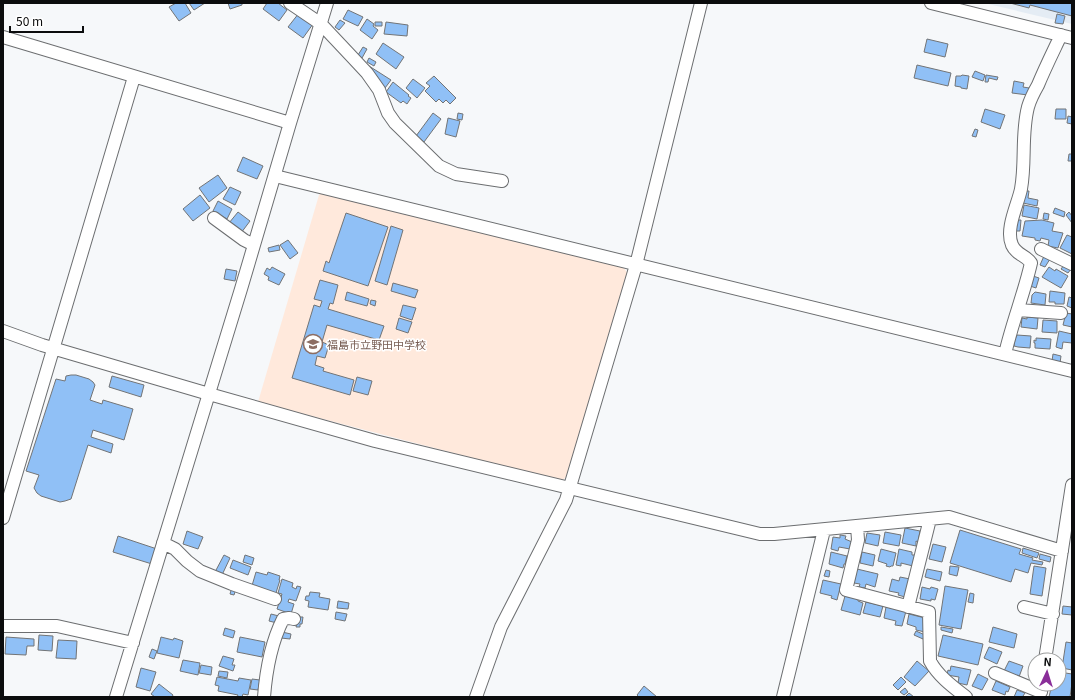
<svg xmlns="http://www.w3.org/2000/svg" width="1075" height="700" font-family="Georgia,'Noto Sans JP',serif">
<rect width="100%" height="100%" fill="#f6f8fa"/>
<path fill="#e4ecf4" d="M984 3H1072V24Z"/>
<path fill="#ffe9dc" d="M322 192 622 265 628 274 569 474 564 479 557 480 258 402 319 195Z"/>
<path fill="#90c0f6" stroke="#727476" d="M176 3H185L191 13 179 21 169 7Z
M189 3H205L194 10Z
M228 3H242V5L230 9Z
M267 3H278L287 10 279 21 263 9Z
M1010 3H1072V16L1030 5 1029 8Z
M348 10 363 17 358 26 343 19Z
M299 13 313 24 303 38 288 27Z
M1057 14 1065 16 1063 24 1055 23Z
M367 19 374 24 373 26 378 30 372 39 360 30Z
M340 20 345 23 339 30 335 27Z
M375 22H382V26H375Z
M386 22 408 25 407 36 384 34Z
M927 39 948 44 945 57 924 52Z
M383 43 404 57 396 69 376 54Z
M363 47 367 49 362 58 358 55Z
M369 58 376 62 374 66 367 62Z
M917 65 951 73 948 86 914 78Z
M369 66 391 80 385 88 377 82 367 68Z
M975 71 985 75 983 81 972 77Z
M962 75 969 76 967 89 961 88V87L955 86 956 76H961Z
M986 75 998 77 997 80 989 78 988 82H985Z
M434 76 456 98 450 104 446 100 443 103 439 99 436 102 425 91 430 86 426 83Z
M413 79 425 88 417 98 406 88Z
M1014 81 1024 83 1023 87 1029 88 1028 95 1012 93Z
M393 82 409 95 408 96 411 98 407 104 403 101 401 103 386 92Z
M985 109 1005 115 1000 129 981 122Z
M1056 109H1066V119H1055Z
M433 113 441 119 424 142 416 136Z
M458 113 463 114 462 120 457 119Z
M1068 116 1072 117V124L1067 123Z
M448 118 460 121 456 137 445 134Z
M975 129 978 130 976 137 972 136Z
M1069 154H1072V161H1068Z
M243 157 263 166 257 179 237 171Z
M218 175 227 188 209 202 199 188Z
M230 187 241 192 235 205 223 199Z
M1025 191H1029L1028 198 1038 200 1037 206 1023 203Z
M200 195 210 208 193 221 183 209Z
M218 201 232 209 227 219 213 211Z
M1024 205 1039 208 1037 219 1022 216Z
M1055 208 1065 212 1064 217 1053 213Z
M238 212 250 221 241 233 229 223Z
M1069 212 1072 216V223L1066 215Z
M346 213 388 227 368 286 323 271 326 261 329 263Z
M1044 213 1049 214 1048 220 1043 219Z
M1017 220H1021L1020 231H1016Z
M1042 220 1054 223 1052 231 1063 233 1058 248 1048 246 1049 240 1041 238 1040 241 1035 240V238L1022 236 1025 221Z
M391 226 403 230 387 285 375 281Z
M1067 235 1072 237V254L1060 248Z
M288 240 298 253 290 259 280 245Z
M279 245 280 250 269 252 268 248Z
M1044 256 1050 259 1045 267 1040 265Z
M1064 265 1071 269 1068 273 1061 269Z
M272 267 285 274 279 285 268 280 269 277 264 274 267 268 270 270Z
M1049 267 1055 271 1056 269 1068 276 1061 288 1042 277Z
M226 269 237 271 235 281 224 279Z
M1033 276 1039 278 1036 288 1030 286Z
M320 280 338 285 333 304 330 303 328 309 384 326 379 340 327 325 322 342 329 345 325 358 317 356 315 365 324 368 323 371 354 380 350 395 292 378 314 305 320 307 322 301 314 299Z
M393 283 418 290 415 298 391 291Z
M1050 291 1065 293 1064 304H1055V302H1049Z
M347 292 369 299 367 306 345 300Z
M1035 292 1046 294 1045 305 1031 303 1032 295Z
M1069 297 1072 298V308L1067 306Z
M371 300 376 301 375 306 370 304Z
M403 305 416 308 412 320 400 316Z
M1066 313 1072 314V327L1063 325Z
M1027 317 1038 318 1037 329 1021 327 1022 318 1027 319Z
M399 318 412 322 408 333 396 329Z
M1043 320 1057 321V333L1042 332Z
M1059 331 1072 334V343L1063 342 1062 349 1056 347Z
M1017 335 1031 336 1030 348 1018 347 1014 346 1015 339Z
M1036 338 1051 339 1050 349 1035 348V343H1034V340L1036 341Z
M1053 354 1061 356 1060 363 1052 361Z
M71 375H76L89 379 93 382 95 385 90 400 102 404 103 400 133 409 124 440 93 430 91 437 113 444 111 453 88 445 71 499 65 501 60 502 41 496 37 493 34 488 39 475 26 471 56 379 65 381 66 376Z
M112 376 144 385 141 397 109 387Z
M357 377 372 381 368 395 353 391Z
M905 528 920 531 918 542 916 541V546L902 543Z
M960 530 1021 549 1019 554 1033 558 1032 560 1043 562 1042 565 1031 563 1028 573 1015 569 1011 582 950 563Z
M187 531 203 537 198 549 183 544Z
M885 532 901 535 899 546 883 543Z
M867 533 880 535 878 546 865 543Z
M840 535 846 536 845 539 852 542 850 549 839 547 838 551 831 549 833 537 840 538Z
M118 536 157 549 152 564 113 552Z
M933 544 946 547 942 562 929 559Z
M1023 548 1039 553 1037 558 1022 553Z
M881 549 896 553 893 566H891L890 567 886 566 887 564 878 561Z
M899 549 912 552V555H915L913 566 901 563V566L896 565Z
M831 552 847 556 845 564H844L843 568 829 564Z
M862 552 875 555 873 566 860 563Z
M1040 554 1051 557 1050 562 1039 559Z
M224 555 230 558 222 575 215 572Z
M245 555 254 558 252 565 243 562Z
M233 560 251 567 248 575 230 568Z
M950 566 959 567 957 576 949 574Z
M1034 566 1046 568 1042 596 1030 594Z
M857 569 878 574 875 587 866 584 865 588 859 587 860 584 854 583Z
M927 569 942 572 940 581 925 577Z
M826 570 830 571 829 577 824 576Z
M256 572 267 575 268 572 280 576 279 580H280L275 596 251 589Z
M900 577 910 579 905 597 898 595 899 593 889 591 892 579 899 581Z
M282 579 293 583 292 587 296 589 297 586 301 587 296 601 289 599 288 602 294 604 291 614 277 609 282 594 278 593Z
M823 580 841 584 837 600 831 598 832 596 820 593Z
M945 586 968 590 961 629 939 625Z
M232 587 236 589 234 595 230 594Z
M922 587 930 589 931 587 938 589 935 600 931 599V601L920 599Z
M310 592 320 593 319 597 330 599 328 610 308 607 309 601 305 600 306 596H309Z
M970 593 974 594 973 603 968 602Z
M845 596 858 599V601L863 603 860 615 841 610Z
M338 601 349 603 348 609 337 608Z
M866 602 883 606 880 617 863 613Z
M1063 606 1072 607V615L1062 614Z
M886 607 906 611 902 626 895 625 896 621 884 618Z
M336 612 347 614 345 621 335 619Z
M271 614 279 616 277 623 269 621Z
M909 614 925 618V632L916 630V627L907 624Z
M298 617H303L302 624H300V627H296Z
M941 627 953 629 952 633 941 630Z
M993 627 1017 634 1014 648 989 642Z
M225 628 235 631 233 638 223 635Z
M916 631 925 635 923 639 914 635Z
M282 632 291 634 290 639 281 638Z
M39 635 53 636 52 651 38 650Z
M943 635 983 644 978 665 938 656Z
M6 637 34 639V646H27L26 655 5 654Z
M161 637 173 640 174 638 183 641 179 658 157 653Z
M240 637 265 642 262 657 237 652Z
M58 640 77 641 76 659 56 658Z
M1066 642 1072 643V670L1062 668Z
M989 647 1002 652 997 664 984 658Z
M152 649 157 651 154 659 149 657Z
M223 656 234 659 232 665H235L233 671 219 666Z
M183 660 200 663 198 675 180 671Z
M917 661 929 671 915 686 904 677Z
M1009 661 1023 666 1019 677 1004 671Z
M201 665 212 667 211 675 199 673Z
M951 666 971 670 967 685 958 683 959 677 947 675 948 670 950 671Z
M141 668 156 672 150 691 136 687Z
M219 671 228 672 227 678 218 676Z
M1059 672 1072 674V683L1070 697H1049L1052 684H1059Z
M978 674 988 679 982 690 972 686Z
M217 677 238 681 239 678 251 680 248 695 243 694 242 697H237L238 695 218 691 219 686 215 685Z
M901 677 906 682 898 690 893 685Z
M252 679 260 680 258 690 250 689Z
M996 681 1010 687 1008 692 1006 691 1005 695 992 690Z
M159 684 173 695 172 697H155L151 694Z
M644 686 657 697H639L637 695Z
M905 688 908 692 904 695 900 692Z
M1017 690 1025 693 1023 696 1026 697H1014Z
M909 693 914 697H905Z"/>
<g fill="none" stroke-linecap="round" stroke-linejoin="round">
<g stroke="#6c6e70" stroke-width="14">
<path id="minor" d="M290 3 321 24 353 58 367 73 379 90 388 113 395 123 439 166 456 174 502 181
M931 3 1072 38
M3 37 290 123
M275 176 1072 371
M214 218 244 240 254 245
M1041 249 1072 264
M1018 310 1061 313
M3 331 42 345 209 394 375 441 760 534H774L949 517 1062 551
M1005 354C1012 323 1024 294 1031 263 1025 254 1017 256 1012 245 1005 229 1018 204 1021 189 1026 162 1021 134 1028 107 1030 100 1034 92 1038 85 1045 68 1053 52 1061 35
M3 518 134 77
M857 526 858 540 846 590 929 612 930 661C938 676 953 687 966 697
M163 543 175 549 187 561 200 571 232 584 275 599
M908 607 930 519
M1024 607 1053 614
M3 626H57L133 643
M1045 660 1072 485
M995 673 1041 692
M116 697 241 289 290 123 327 3
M264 697C266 671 271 643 283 619L289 618 294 619
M476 697 501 627 566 500 636 265 701 3
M783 697 824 530"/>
</g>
<use href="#minor" stroke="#fff" stroke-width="12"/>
</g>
<defs>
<g id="school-ring" transform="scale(1)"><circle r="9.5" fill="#fff" stroke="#8d6e63" stroke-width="1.5"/><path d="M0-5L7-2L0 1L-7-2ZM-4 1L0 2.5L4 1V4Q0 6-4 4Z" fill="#8d6e63"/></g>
</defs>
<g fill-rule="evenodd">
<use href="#school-ring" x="313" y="344"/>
</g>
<g text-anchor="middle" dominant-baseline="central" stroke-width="3" stroke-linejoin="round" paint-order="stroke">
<g font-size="11" fill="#785e54" stroke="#fff" text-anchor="start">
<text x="327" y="344">福島市立野田中学校</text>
</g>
</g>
<rect width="1075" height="700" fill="none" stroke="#0b0c0d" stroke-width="8"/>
<g transform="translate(1047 672) rotate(4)"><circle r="19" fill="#ffffff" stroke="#9d9e9e"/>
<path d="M0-3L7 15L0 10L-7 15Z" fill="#8a2e99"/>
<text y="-6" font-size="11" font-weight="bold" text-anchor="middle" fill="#0b0c0d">N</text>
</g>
<path d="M10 26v6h73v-6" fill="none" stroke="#0b0c0d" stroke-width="2"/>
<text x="16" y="26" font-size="12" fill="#0b0c0d" stroke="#ffffff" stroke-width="3" paint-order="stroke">50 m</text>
</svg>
